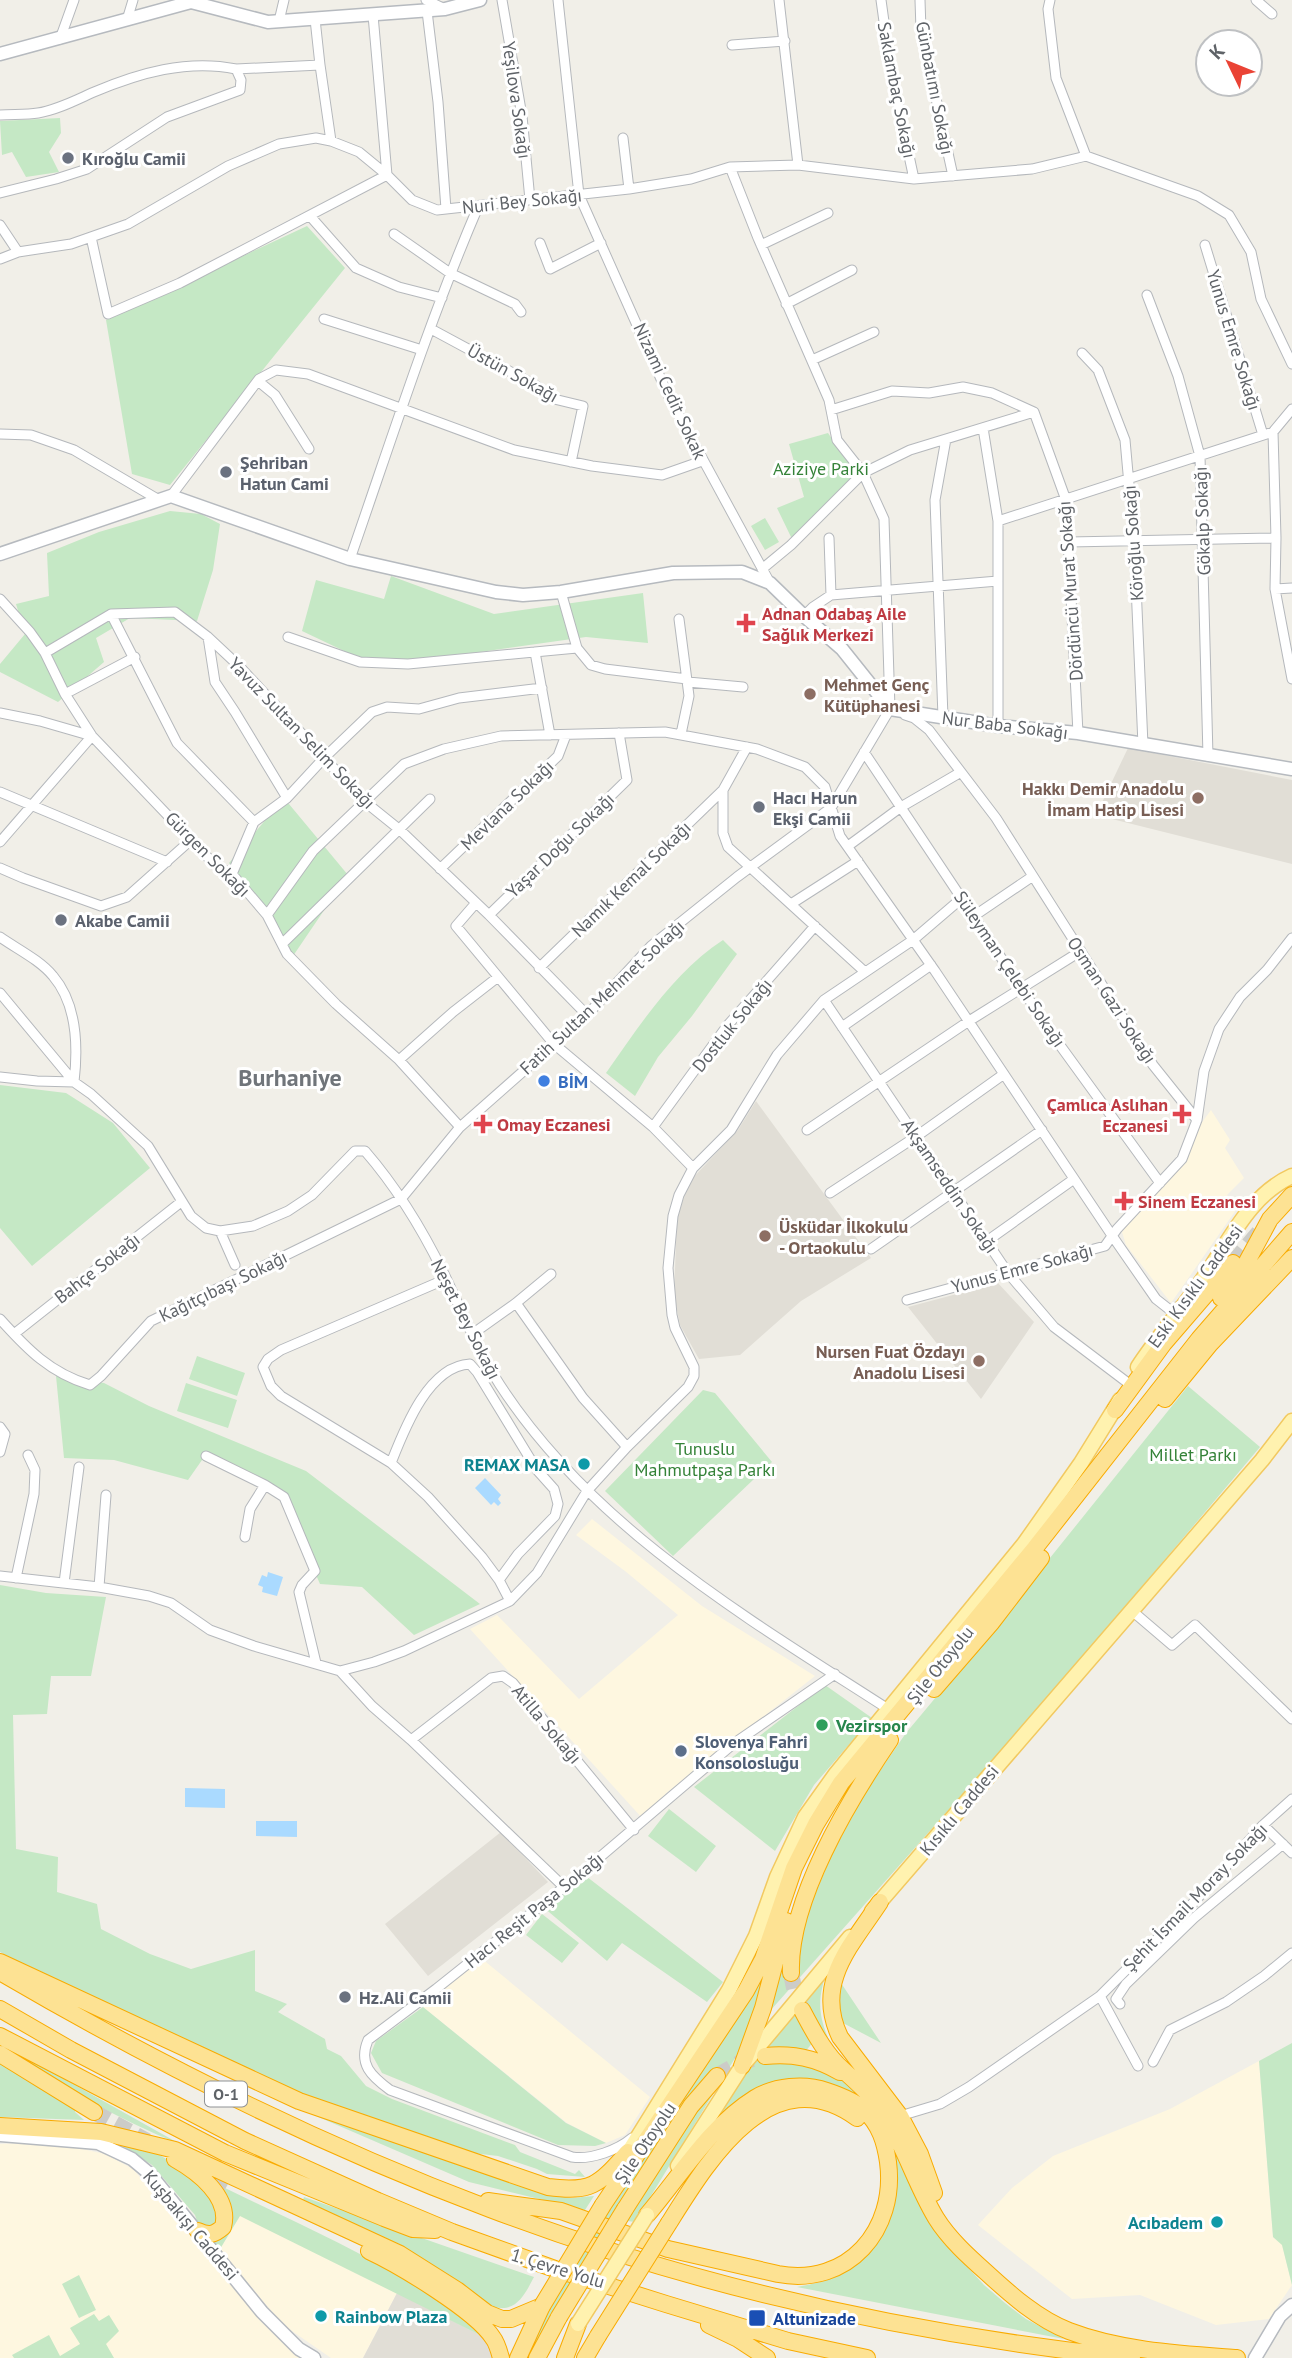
<svg xmlns="http://www.w3.org/2000/svg" width="1292" height="2358" font-family="'PT Sans',sans-serif">
<rect width="100%" height="100%" fill="#f1efe8"/>
<path fill="#fef7e0" d="M1211 1110 1230 1140 1225 1148 1244 1178 1227 1195 1236 1210 1171 1303 1126 1245 1122 1232Z
M592 1519 702 1606 815 1676 665 1794 667 1797 643 1819 470 1629 497 1615 579 1699 678 1615 625 1571 576 1535Z
M481 1958 650 2097 625 2135 606 2143 567 2123 423 2007Z
M1259 2061 1273 2237 1282 2244 1292 2285 1269 2319 1216 2325 1140 2295 1072 2299 978 2225 1012 2188 1053 2156 1170 2109Z
M50 2142 105 2154 133 2169 294 2354 302 2358H0V2144Z
M240 2215 397 2293 363 2358H331L282 2324 220 2249Z"/>
<path fill="#e1ded6" d="M1128 748 1292 780V864L1096 815Z
M756 1101 871 1258 801 1301 740 1355 699 1359 680 1325 674 1295 677 1218 689 1182 738 1130Z
M998 1283 1034 1322 981 1399 908 1307Z
M501 1832 548 1882 428 1976 385 1924Z
M397 2293 484 2337 493 2353V2358H363Z"/>
<path fill="#c5e8c5" d="M60 118 61 133 49 152 59 172 26 177 12 152 2 155 0 121Z
M307 226 345 268 170 485 132 474 106 320Z
M828 433 856 474 792 539 777 508 804 497 789 444Z
M170 511 201 514 220 524 213 570 197 621 130 618 96 638 104 662 58 702 0 672V664L25 634 16 604 49 596 47 553 99 532Z
M765 518 779 542 765 550 751 526Z
M391 576 494 614 643 593 648 643 586 637 431 659 363 660 302 631 316 580 384 599Z
M284 798 348 875 293 956 229 863Z
M723 940 737 954 692 1016 658 1057 635 1096 606 1073C639 1026 674 972 723 940Z
M0 1085 66 1093 113 1123 150 1168 32 1266 0 1228Z
M197 1356 245 1373 237 1396 189 1379Z
M56 1376 104 1383 149 1406 306 1471 480 1604 414 1635 362 1587 320 1584 280 1493 202 1460 188 1480 114 1460 64 1458Z
M186 1383 237 1400 228 1428 177 1411Z
M1188 1386 1260 1447 1048 1698 770 2011 781 1960 803 1923 832 1854 866 1791 906 1733 997 1624Z
M703 1390 715 1393 772 1462 673 1556 605 1491Z
M0 1585 46 1593 106 1597 91 1676H51L47 1714 13 1715 16 1849 58 1857 57 1892 97 1904 101 1929 150 1954 191 1969 255 1950V1991L287 2004 278 2012 325 2039 327 2049 341 2056 366 2086 392 2099 515 2145 520 2152 575 2174 579 2170 585 2177 547 2174 537 2169 498 2156 472 2153 332 2107 94 2001 0 1952Z
M825 1685 872 1718 814 1785 775 1851 694 1787Z
M669 1809 716 1846 696 1872 648 1836Z
M582 1873 723 1982 707 2002 622 1943 607 1961 543 1907Z
M542 1914 579 1943 562 1963 526 1935Z
M828 1968C815 2004 819 2019 835 2054L813 2042 805 2052 774 2060C786 2062 800 2062 812 2065 838 2072 859 2095 877 2113L952 2250 984 2285 1005 2303 1026 2319 1064 2339 797 2287C813 2284 829 2281 843 2273 876 2255 909 2197 894 2159 892 2152 838 2087 833 2085 818 2078 796 2077 780 2080 754 2086 734 2108 714 2124L751 2066Z
M766 1971 743 2045 635 2222 627 2221 713 2071 530 2358H526L547 2308 612 2203 742 2011Z
M839 1980 881 2043 843 2023 836 2000Z
M423 2007 566 2123 606 2143 595 2146 558 2145 382 2073 371 2053 376 2041Z
M0 2043 180 2144C116 2119 59 2084 0 2050Z
M1292 2043V2285L1282 2245 1273 2237 1259 2061Z
M0 2060 75 2110V2112L84 2120 0 2117Z
M293 2106 542 2193 571 2198 594 2196 585 2210 469 2182Z
M115 2141 147 2147 187 2172 208 2190 219 2209V2223L210 2227 198 2224 195 2215 152 2165Z
M225 2188C314 2232 409 2270 484 2337L240 2216 220 2249 213 2242C239 2232 222 2209 225 2188Z
M304 2197 534 2277C527 2290 519 2309 501 2308 488 2308 474 2294 464 2287 411 2251 361 2226 303 2200Z
M79 2275 96 2310 79 2318 62 2284Z
M94 2314 99 2321 109 2315 119 2331 106 2344 114 2358H14L12 2355 49 2335 60 2356 80 2344 70 2328Z"/>
<path fill="#aadaff" d="M485 1478 501 1495 498 1499 501 1503 498 1506 494 1502 491 1505 475 1488Z
M268 1572 283 1577 277 1596 262 1592 263 1587 258 1585 262 1575 267 1577Z
M185 1788 225 1789V1808L185 1807Z
M256 1821H297V1837L256 1836Z"/>
<g fill="none" stroke-linecap="round" stroke-linejoin="round">
<path stroke="#ccccc8" stroke-width="16" stroke-dasharray="16 8" stroke-linecap="butt" d="M1233 1263 1259 1232
M791 1973 795 1993 802 2010
M717 2076 741 2062 753 2059
M94 2112 147 2141
M195 2166 228 2184"/>
<g stroke="#b5b8bc" stroke-width="11">
<path id="street" d="M426 0 443 8
M502 0 522 116 530 200
M558 0 579 195 669 397 770 583
M779 0 798 165
M881 0 891 72 914 179
M920 0 921 30 953 176
M1050 0 1048 9 1056 78 1086 156
M1256 0 1272 14
M427 11 438 102 446 209
M373 15 387 175
M127 20 133 0
M279 21 284 0
M60 39 74 0
M732 45 785 41
M320 65 331 141
M236 69 320 65 315 19
M0 115C12 114 26 115 38 113 57 110 76 100 94 92 139 73 187 59 236 69L241 80 240 90 167 117 87 169 56 179 0 193
M623 138 629 189
M1086 156 1198 196 1229 215 1251 252 1261 299 1292 364
M730 167 758 238 829 400 837 440 863 473 884 519 890 709
M310 216 356 268 399 287 442 298
M0 225 18 252
M394 234 450 273 515 304 521 312
M91 237 108 314 180 283 387 175
M540 243 550 269 601 243
M761 245 828 213
M1205 245 1263 435
M0 259 18 252 71 244 128 224 228 166 279 144 316 138 331 141 359 152 387 175 412 200 437 210 629 189 691 179 730 167 798 165 914 179 1032 169 1086 156
M1147 295 1178 376 1200 456 1208 756
M786 304 852 270
M324 319 422 350
M431 329 535 385 554 399 583 406 571 462
M1082 353 1098 370 1125 440 1134 540 1143 745
M812 360 874 332
M258 381 275 395 309 449
M1292 409 1273 432 1276 538 1275 589 1292 679
M831 410 892 391 929 393 963 387 992 393 1034 412
M1034 412 1066 500 1078 733
M983 428 998 521
M0 434 31 435 74 450 159 500
M171 496 259 379 276 370 308 374 514 450 592 466 662 475 702 461
M829 538 831 595
M1069 542 1276 538
M350 559C391 441 429 321 478 207
M762 569 791 545 863 473 910 450 1034 412
M1275 589 1292 588
M0 599 30 632 45 653 65 694 92 736 216 866 232 874 267 915 287 954 336 1004 399 1060 460 1127
M111 614 177 743 254 822
M804 616 813 607 831 595 998 581
M679 619 689 696 681 734
M208 637 215 682 235 712 287 798
M288 637 360 662 408 664 577 648 561 592
M577 648 591 665 605 669 687 679
M535 652 550 735
M45 653 111 614 175 612 208 637 240 667 364 801 400 830 489 915 587 1015
M688 682 743 687
M65 694 135 657
M0 713 40 721 92 736 0 842
M905 715 914 718 929 730 996 818 1153 1065 1197 1120
M943 717 935 500 946 439
M998 726V521L1273 432
M747 747 723 790V833L728 847 865 972
M864 752 1054 1037 1160 1183
M0 792 167 862
M848 846 901 807 961 772
M0 868 23 878 101 906 127 897 192 839
M440 869 558 756 566 735
M232 874 254 822 287 798 324 758 372 712 387 707 419 709 459 698 542 688
M475 904 456 926 554 1044 653 1127 693 1168
M791 904 858 861
M267 915 313 851 404 764 444 749 501 736 665 732 757 749 805 767 825 787 840 836 935 971 1113 1237 1156 1299 1170 1310 1179 1306
M489 915 627 780 619 733
M974 916 1033 876
M0 937C17 949 40 960 53 976 77 1004 78 1048 74 1082
M282 944 430 799
M539 968 723 790
M0 993 74 1082 91 1094 148 1146 191 1216 206 1228 220 1231 253 1226 288 1211 312 1195 355 1151H365C398 1189 425 1234 447 1280 464 1316 478 1351 500 1385 594 1529 747 1618 888 1709
M824 1000 1008 1273 1054 1327 1128 1383
M842 1027 931 965
M399 1060 453 1012 498 977
M0 1077 37 1081 74 1082
M653 1127 727 1026 815 926
M807 1130 969 1021 1081 951
M830 1193 917 1136 1004 1074
M220 1231 235 1265
M987 1241 1074 1179
M871 1249 1042 1130
M446 1279 281 1350 268 1359 263 1367 271 1386 281 1396 391 1463 428 1497 482 1557 499 1580 510 1601
M907 1300 1105 1246 1117 1229 1182 1159 1197 1120 1204 1071 1219 1029 1240 997 1267 970 1292 938
M516 1303 583 1398 627 1447
M0 1319C27 1349 50 1373 90 1385L101 1376 151 1321 401 1199 460 1127 587 1015 651 946 737 877 831 808 890 709
M14 1334 181 1202
M471 1335 516 1303 551 1274
M0 1427 5 1434 0 1452
M206 1456 265 1485 284 1497 315 1571 302 1585 299 1592 316 1663
M391 1463C404 1430 428 1366 470 1364L477 1372 537 1470 554 1489 558 1504 555 1516 518 1554 499 1580
M245 1537 250 1509 265 1485
M0 1576 99 1587 149 1596 171 1603 210 1630 254 1646 340 1671 374 1662 404 1651 510 1601 537 1573 587 1491 627 1447 688 1387 694 1376V1367L675 1328 672 1315 668 1268 673 1216 679 1195 693 1168 731 1130 777 1055 824 1000 913 940 962 898
M16 1578 34 1494 35 1470 28 1455
M64 1583 79 1467
M99 1587 106 1495
M1131 1610 1172 1645 1195 1625 1292 1719
M340 1671 372 1706 411 1740 564 1887
M411 1740 491 1678 503 1676 513 1683 634 1830
M1263 1825 1292 1853
M1100 1996 1138 2066
M1120 2004 1116 1999 1126 1984 1194 1918 1283 1844
M1153 2062 1170 2030 1226 2002 1264 1976 1292 1953
M900 2116 940 2104 969 2087 1100 1996 1195 1901 1263 1825 1292 1799
M632 2138C618 2150 591 2160 572 2157L390 2090C371 2076 358 2064 368 2040L436 1989 573 1880 733 1744 835 1674"/>
</g>
<g stroke="#b6babf" stroke-width="15">
<path id="secondary" d="M0 54 191 2 268 22 445 9 480 0
M0 554 171 496 350 559 496 592 523 595 561 592 673 573 742 572 770 583 804 616 842 649 890 709 998 726 1078 733 1292 769
M0 2135 98 2143 132 2159 150 2174 262 2312 299 2349 314 2358
M1255 2358 1280 2316 1292 2305"/>
</g>
<g stroke="#f2c960" stroke-width="17">
<path id="primary" d="M1138 1367C1159 1335 1184 1307 1205 1276 1230 1240 1250 1195 1292 1176
M872 1911 1262 1460 1292 1421
M623 2161 729 1990 756 1936 777 1877 805 1817 835 1775 1024 1544 1081 1463 1120 1400
M678 2166 742 2066 850 1937"/>
</g>
<g stroke="#f9ab00" stroke-width="18">
<path id="highway" d="M1221 1298 1243 1269 1270 1219 1292 1195
M1165 1399 1210 1344 1292 1258
M1115 1410 1164 1343 1233 1263
M934 1689 992 1622 1041 1558
M880 1902C851 1946 814 1983 840 2037L900 2116 920 2154 934 2193
M0 1962 299 2101 548 2187C593 2193 599 2184 628 2152
M0 1972C157 2064 320 2145 490 2209 695 2287 914 2335 1132 2358
M791 1973C788 1901 849 1800 890 1740
M0 2009 71 2050 245 2141 378 2201 452 2232 555 2269 666 2304 788 2341 867 2358
M802 2010C812 2029 822 2048 837 2064 853 2080 872 2094 884 2114 905 2147 916 2185 936 2218 949 2239 969 2257 987 2273 1011 2295 1038 2319 1069 2331 1121 2351 1182 2354 1237 2358
M0 2036 225 2153 384 2218 413 2229 435 2230
M0 2054 94 2112
M765 2056C793 2053 816 2058 840 2072
M742 2066 763 2008 786 1921
M0 2126 101 2132 175 2150 400 2254 457 2290 487 2313 502 2319H511L542 2306
M175 2159C198 2172 231 2197 223 2227 214 2235 209 2236 198 2231
M488 2201 561 2211 668 2249 778 2274C848 2287 897 2230 888 2162 885 2142 880 2125 864 2110 855 2101 839 2095 827 2091 804 2083 775 2086 755 2098 710 2126 681 2175 647 2215
M603 2205 746 1991 763 1959 794 1868 816 1824 841 1783 1035 1548 1199 1339 1292 1232
M625 2209 691 2106 717 2076
M669 2223C708 2161 771 2056 857 2118
M369 2251C399 2265 476 2311 493 2338 497 2343 499 2351 501 2358
M709 2325 738 2339 767 2358
M518 2358 542 2306
M537 2358 559 2317
M565 2358 578 2324
M585 2358 598 2336"/>
</g>
<use href="#street" stroke="#fff" stroke-width="9"/>
<use href="#secondary" stroke="#fff" stroke-width="12"/>
<use href="#primary" stroke="#fff2af" stroke-width="14"/>
<use href="#highway" stroke="#fde293" stroke-width="16"/>
<g stroke="#f2c960" stroke-width="17" stroke-linecap="butt">
<path id="primary-bridge" d="M578 2324 647 2215"/>
</g>
<g stroke="#f9ab00" stroke-width="18" stroke-linecap="butt">
<path id="highway-bridge" d="M542 2306 603 2205
M559 2317 625 2209
M598 2336 669 2223"/>
</g>
<use href="#primary-bridge" stroke="#fff2af" stroke-width="14"/>
<use href="#highway-bridge" stroke="#fde293" stroke-width="16"/>
</g>
<g fill="#6b7280" stroke="#fff" stroke-width="2.5">
<circle cx="68" cy="158" r="7"/>
<circle cx="226" cy="472" r="7"/>
<circle cx="759" cy="807" r="7"/>
<circle cx="61" cy="920" r="7"/>
<circle cx="345" cy="1997" r="7"/>
</g>
<g fill="#e0444e" stroke="#fff" stroke-width="2.5">
<path d="M742.5 612.5h7v7h7v7h-7v7h-7v-7h-7v-7h7z"/>
<path d="M1178.5 1103.5h7v7h7v7h-7v7h-7v-7h-7v-7h7z"/>
<path d="M479.5 1113.5h7v7h7v7h-7v7h-7v-7h-7v-7h7z"/>
<path d="M1120.5 1190.5h7v7h7v7h-7v7h-7v-7h-7v-7h7z"/>
</g>
<g fill="#8d6e63" stroke="#fff" stroke-width="2.5">
<circle cx="810" cy="694" r="7"/>
<circle cx="1198" cy="798" r="7"/>
<circle cx="765" cy="1236" r="7"/>
<circle cx="979" cy="1361" r="7"/>
</g>
<circle fill="#3f7fe0" stroke="#fff" stroke-width="2.5" cx="544" cy="1081" r="7"/>
<g fill="#0f9aa8" stroke="#fff" stroke-width="2.5">
<circle cx="584" cy="1464" r="7"/>
<circle cx="1217" cy="2222" r="7"/>
<circle cx="321" cy="2316" r="7"/>
</g>
<circle fill="#2e9e5b" stroke="#fff" stroke-width="2.5" cx="822" cy="1725" r="7"/>
<circle fill="#5c6f8a" stroke="#fff" stroke-width="2.5" cx="681" cy="1751" r="7"/>
<rect fill="#1a4fb4" stroke="#fff" stroke-width="2.5" x="748" y="2309" width="18" height="18" rx="3.5"/>
<g text-anchor="middle" dominant-baseline="central" stroke-width="6" stroke-linejoin="round" paint-order="stroke">
<rect fill="#fff" stroke="#8f9295" stroke-width="2" x="205" y="2081.5" width="42" height="25" rx="5"/>
<g font-size="16" font-weight="bold" fill="#5f6368">
<text x="226" y="2094">O-1</text>
</g>
<g font-size="18" fill="#5f6368" stroke="#fff">
<text transform="translate(935 88) rotate(79)">Günbatımı Sokağı</text>
<text transform="translate(897 90) rotate(79)">Saklambaç Sokağı</text>
<text transform="translate(517 100) rotate(82)">Yeşilova Sokağı</text>
<text transform="translate(522 201) rotate(-6)">Nuri Bey Sokağı</text>
<text transform="translate(1234 340) rotate(73)">Yunus Emre Sokağı</text>
<text transform="translate(513 373) rotate(29)">Üstün Sokağı</text>
<text transform="translate(670 391) rotate(65)">Nizami Cedit Sokak</text>
<text transform="translate(1202 521) rotate(-92)">Gökalp Sokağı</text>
<text transform="translate(1133 543) rotate(-94)">Köroğlu Sokağı</text>
<text transform="translate(1070 591) rotate(-94)">Dördüncü Murat Sokağı</text>
<text transform="translate(1005 725) rotate(7)">Nur Baba Sokağı</text>
<text transform="translate(302 733) rotate(46)">Yavuz Sultan Selim Sokağı</text>
<text transform="translate(507 805) rotate(-44)">Mevlana Sokağı</text>
<text transform="translate(560 845) rotate(-44)">Yaşar Doğu Sokağı</text>
<text transform="translate(208 854) rotate(45)">Gürgen Sokağı</text>
<text transform="translate(631 879) rotate(-44)">Namık Kemal Sokağı</text>
<text transform="translate(1010 969) rotate(56)">Süleyman Çelebi Sokağı</text>
<text transform="translate(602 997) rotate(-43)">Fatih Sultan Mehmet Sokağı</text>
<text transform="translate(1112 1000) rotate(57)">Osman Gazi Sokağı</text>
<text transform="translate(732 1025) rotate(-51)">Dostluk Sokağı</text>
<text transform="translate(950 1186) rotate(56)">Akşamseddin Sokağı</text>
<text transform="translate(97 1268) rotate(-38)">Bahçe Sokağı</text>
<text transform="translate(1022 1268) rotate(-15)">Yunus Emre Sokağı</text>
<text transform="translate(223 1286) rotate(-26)">Kağıtçıbaşı Sokağı</text>
<text transform="translate(1195 1286) rotate(-54)">Eski Kısıklı Caddesi</text>
<text transform="translate(466 1319) rotate(63)">Neşet Bey Sokağı</text>
<text transform="translate(940 1665) rotate(-51)">Şile Otoyolu</text>
<text transform="translate(547 1724) rotate(50)">Atilla Sokağı</text>
<text transform="translate(959 1810) rotate(-50)">Kısıklı Caddesi</text>
<text transform="translate(1195 1897) rotate(-46)">Şehit İsmail Moray Sokağı</text>
<text transform="translate(534 1910) rotate(-39)">Hacı Reşit Paşa Sokağı</text>
<text transform="translate(645 2143) rotate(-56)">Şile Otoyolu</text>
<text transform="translate(191 2225) rotate(50)">Kuşbakışı Caddesi</text>
<text transform="translate(558 2268) rotate(17)">1. Çevre Yolu</text>
</g>
<g font-size="18" font-weight="bold" fill="#5b616d" stroke="#fff" text-anchor="start">
<text x="82" y="158">Kıroğlu Camii</text>
<text x="240" y="462">Şehriban<tspan x="240" dy="21">Hatun Cami</tspan></text>
<text x="773" y="797">Hacı Harun<tspan x="773" dy="21">Ekşi Camii</tspan></text>
<text x="75" y="920">Akabe Camii</text>
<text x="359" y="1997">Hz.Ali Camii</text>
</g>
<g font-size="18" fill="#348238" stroke="#fff">
<text x="821" y="468">Aziziye Parki</text>
<text x="705" y="1448">Tunuslu<tspan x="705" dy="21">Mahmutpaşa Parkı</tspan></text>
<text x="1193" y="1454">Millet Parkı</text>
</g>
<g font-size="18" font-weight="bold" fill="#be3a42" stroke="#fff" text-anchor="start">
<text x="762" y="613">Adnan Odabaş Aile<tspan x="762" dy="21">Sağlık Merkezi</tspan></text>
<text x="1168" y="1104" text-anchor="end">Çamlıca Aslıhan<tspan x="1168" dy="21">Eczanesi</tspan></text>
<text x="497" y="1124">Omay Eczanesi</text>
<text x="1138" y="1201">Sinem Eczanesi</text>
</g>
<g font-size="18" font-weight="bold" fill="#785e54" stroke="#fff" text-anchor="start">
<text x="824" y="684">Mehmet Genç<tspan x="824" dy="21">Kütüphanesi</tspan></text>
<text x="1184" y="788" text-anchor="end">Hakkı Demir Anadolu<tspan x="1184" dy="21">İmam Hatip Lisesi</tspan></text>
<text x="779" y="1226">Üsküdar İlkokulu<tspan x="779" dy="21">- Ortaokulu</tspan></text>
<text x="965" y="1351" text-anchor="end">Nursen Fuat Özdayı<tspan x="965" dy="21">Anadolu Lisesi</tspan></text>
</g>
<g font-size="18" font-weight="bold" fill="#366cbe" stroke="#fff" text-anchor="start">
<text x="558" y="1081">BİM</text>
</g>
<g font-size="18" font-weight="bold" fill="#0d838f" stroke="#fff" text-anchor="end">
<text x="570" y="1464">REMAX MASA</text>
<text x="1203" y="2222">Acıbadem</text>
<text x="335" y="2316" text-anchor="start">Rainbow Plaza</text>
</g>
<g font-size="18" font-weight="bold" fill="#27864d" stroke="#fff" text-anchor="start">
<text x="836" y="1725">Vezirspor</text>
</g>
<g font-size="18" font-weight="bold" fill="#4e5e75" stroke="#fff" text-anchor="start">
<text x="695" y="1741">Slovenya Fahri<tspan x="695" dy="21">Konsolosluğu</tspan></text>
</g>
<g font-size="18" font-weight="bold" fill="#164399" stroke="#fff" text-anchor="start">
<text x="773" y="2318">Altunizade</text>
</g>
<g font-size="24" font-weight="bold" fill="#70757a" stroke="#fff">
<text x="290" y="1077">Burhaniye</text>
</g>
</g>
<g transform="translate(1229 63) rotate(313)"><circle r="33" fill="#ffffff" stroke="#bfc1c3" stroke-width="2"/>
<path d="M0-5L12 26L0 18L-12 26Z" fill="#ea4335"/>
<text y="-10" font-size="19" font-weight="bold" text-anchor="middle" fill="#5f6368">K</text>
</g>
</svg>
